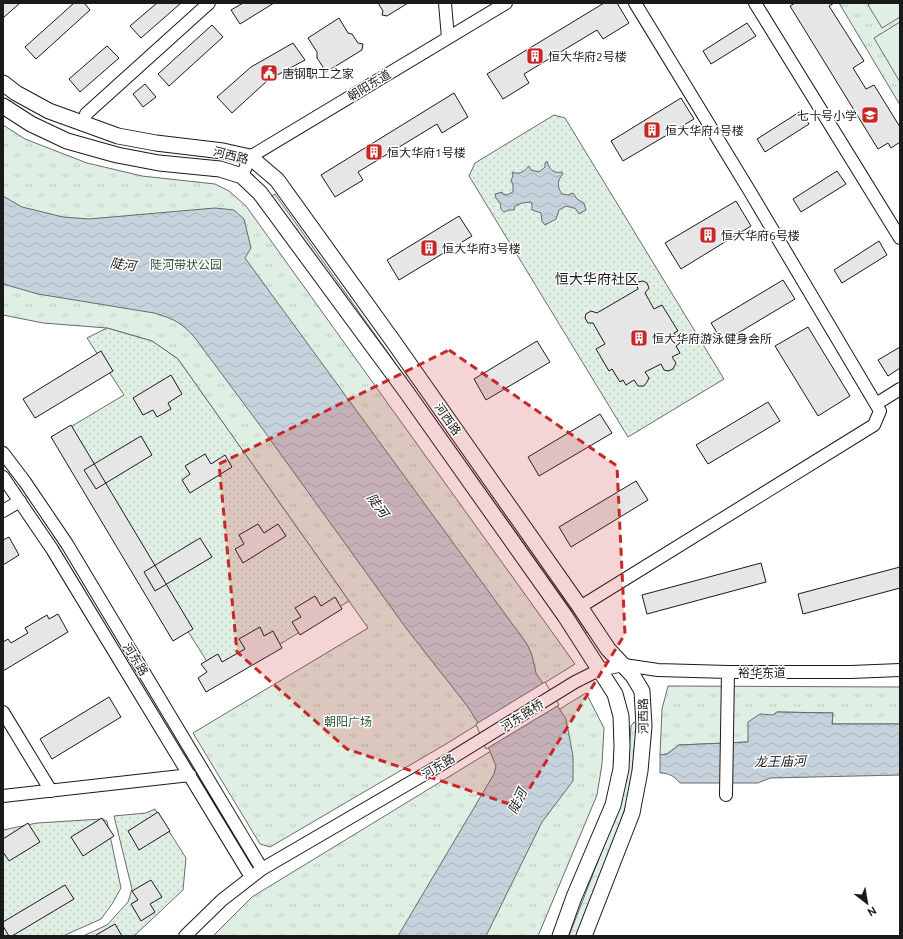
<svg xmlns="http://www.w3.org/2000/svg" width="903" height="939" font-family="Ubuntu,'Noto Sans SC',sans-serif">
<defs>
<pattern id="grass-tufts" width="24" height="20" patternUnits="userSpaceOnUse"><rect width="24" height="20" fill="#e0efe3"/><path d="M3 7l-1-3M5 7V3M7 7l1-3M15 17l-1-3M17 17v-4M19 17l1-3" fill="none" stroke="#c0ccc2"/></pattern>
<pattern id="forest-crowns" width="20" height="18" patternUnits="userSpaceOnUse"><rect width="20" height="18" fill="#e0efe3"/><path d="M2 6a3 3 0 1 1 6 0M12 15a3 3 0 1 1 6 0" fill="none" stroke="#c0ccc2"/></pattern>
<pattern id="garden-dots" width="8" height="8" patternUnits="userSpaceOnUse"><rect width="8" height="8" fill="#e0efe3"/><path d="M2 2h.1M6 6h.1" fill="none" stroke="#c0ccc2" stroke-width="1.8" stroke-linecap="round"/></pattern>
<pattern id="water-waves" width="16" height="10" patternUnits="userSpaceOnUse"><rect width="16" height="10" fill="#c6d2dc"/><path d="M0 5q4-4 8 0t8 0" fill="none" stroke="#aab4bc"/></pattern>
</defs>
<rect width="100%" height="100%" fill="#fff"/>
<path fill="url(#grass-tufts)" stroke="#6a6a6a" d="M839 3H900V105Z
M3 125 25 139 87 163 142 176 215 184 229 191 246 206 575 664 446 744 270 847 260 844 193 733 368 628 178 359 152 341 107 328 43 323 3 315Z
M668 686 900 687V724H832L833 713 777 712 773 715 748 742 679 745 667 754 660 755 662 709Z
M586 693 604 728 602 764 597 795 538 936H213L252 897Z"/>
<path fill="url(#forest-crowns)" stroke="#6a6a6a" d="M275 194 587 632 584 635 270 197Z
M634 722 636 724V751L631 786 623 815 576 936H569L617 812C627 784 629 756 631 726Z"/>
<path fill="url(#garden-dots)" stroke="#6a6a6a" d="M554 115 565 118 724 379 628 437 469 176 475 163Z
M107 328 152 341 178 359 349 601 220 682 62 432 124 395 87 338Z
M155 809 186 858 183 890 134 936H83L107 925 128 902 132 889 114 816 146 813Z
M102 819 107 821 121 888 112 904 101 919 63 936H3V830L37 823Z"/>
<path fill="#e0efe3" stroke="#6a6a6a" d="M871 3H900V17L882 28 868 5Z
M900 22V82L874 38Z"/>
<path fill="url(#water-waves)" stroke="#6a6a6a" d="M547 161C549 169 553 174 562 172L563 174C557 180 557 187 562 194L568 195 573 193 577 199 584 203 586 210 579 214 575 208H573L566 206 559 210 556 219 545 225 542 221 541 213 532 210V205L531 202 522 203 515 206 514 210H509L504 212C500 210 501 207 500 203L496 198 495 194 502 192 503 194 507 195 513 192V185L511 180 513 176 512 172C519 175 524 172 529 166L531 170 539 172 545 167V163Z
M3 196 22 207 63 217 89 219 215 208 234 210 244 219 251 248 245 258 527 644 532 655 536 673 566 719 573 756V781L542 822 486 936H398L494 774 496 766 478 723 468 707 406 628 259 424 195 338C181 322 174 319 154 313L38 294 3 284Z
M777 712 833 713 832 724H900V775L770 778 758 783H680C674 776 669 773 660 773V755L667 754 679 745 748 742V722L760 714 773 715Z"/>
<path fill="#fff" stroke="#6a6a6a" d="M545 682 559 705 486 749 476 724Z"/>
<path fill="#e6e6e6" stroke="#1a1a1a" d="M3 3H20L3 18Z
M74 3H84L90 10 36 59 25 47Z
M157 3H181L141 38 130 26Z
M243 3H274L240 24 231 10Z
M378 3H408L387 16 382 15 383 11Z
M604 3H617L629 23 603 39 597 30 524 74 529 83 503 99 487 74Z
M795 3H834L829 6 864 61 853 68 866 89 874 85 900 127V142L891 148 888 143 878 149 790 6Z
M339 18 348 33 352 34 358 43 363 44 362 50 326 72 322 71 323 67 317 58V52L308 38Z
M747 23 756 36 711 64 703 51Z
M212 25 223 37 169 86 158 74Z
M293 43 305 60 268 80 232 113 217 97 251 67Z
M107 46 119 58 80 92 69 79Z
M145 84 156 97 143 107 133 94Z
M454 93 468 117 442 133 437 124 358 172 363 180 335 197 321 175Z
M681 98 694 119 623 161 611 141Z
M801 111 809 124 765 152 757 139Z
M837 171 846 184 801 212 793 199Z
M736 201 751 226 681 269 665 243Z
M459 216 472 236 399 280 387 260Z
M879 241 887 255 842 283 834 270Z
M783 280 795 299 723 342 711 323Z
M643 281 647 283 649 288 645 293 654 309 662 305 678 331 674 333 680 343 676 346 680 353 672 357 676 363 673 369 668 371 664 370 661 364 645 372 649 378 647 382 644 386H638L634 380 626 385 623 380 620 382 612 369 609 371 596 349 605 344 593 323H588L585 318 586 314 591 311 597 313 638 289 637 285 638 282Z
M808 327 850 396 818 416 775 346Z
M537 341 550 362 486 400 474 379Z
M900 347V368L888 376 878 360Z
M101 351 113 371 35 418 23 399Z
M171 375 182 394 168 403 171 409 157 417 153 410 143 415 133 398Z
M768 402 780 421 708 464 696 445Z
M600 414 612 433 539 476 528 457Z
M71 425 193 629 173 641 51 437Z
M141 436 152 455 96 489 84 470Z
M205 454 211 464 225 455 232 467 190 493 182 480 190 474 185 466Z
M636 481 648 500 571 547 559 527Z
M258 524 264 533 278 524 286 536 243 563 235 549 244 544 239 535Z
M9 537 19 555 3 565V540Z
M200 538 212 557 155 591 144 572Z
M761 563 766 582 647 614 642 595Z
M900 567V588L803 614 798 594Z
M315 596 321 606 335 597 342 609 300 635 292 622 301 617 295 608Z
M58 614 68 632 3 671V642L8 639 11 643 28 633 25 628 47 615 49 619Z
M260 627 264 636 273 631 282 648 206 692 198 678 207 672 201 664 218 654 222 662 245 649 239 639Z
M109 697 121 717 52 759 40 739Z
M158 812 170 831 139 850 128 831Z
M102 818 114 836 83 856 71 837Z
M28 823 40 842 9 861 3 852V839Z
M151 880 162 897 150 904 155 912 141 921 131 904 138 900 132 891Z
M65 885 74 899 12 936H9L3 926V922Z
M115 924 122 936H96V935Z"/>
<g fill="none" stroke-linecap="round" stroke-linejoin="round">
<g stroke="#1a1a1a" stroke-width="14">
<path id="minor" d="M445 3 448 38
M755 3 900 238
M83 124 86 114 209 3
M242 176 250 157 506 3
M876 404 900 389
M3 453 25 482 67 544 262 869
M3 477 52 549 251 877
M3 511 20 501
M580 607 874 425 880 411 749 190 635 3
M3 712 51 791
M726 795 728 672
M3 796 190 775
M185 936 222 900 262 869 442 764 575 682 599 670 624 665 658 670 728 672H851L900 670"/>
</g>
<g stroke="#1a1a1a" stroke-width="17">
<path id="major" d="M3 83 16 93 49 111 118 136 156 143 223 151 250 157 277 180 393 341 580 607 608 649 633 676 642 691 644 726 640 771 632 813 584 936
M3 106 31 124 67 141 117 155 159 163 220 169 242 176 260 193 405 390 565 616 615 694 621 716 622 746 621 769 613 805 574 897 560 936"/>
</g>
<use href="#minor" stroke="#fff" stroke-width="12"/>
<use href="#major" stroke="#fff" stroke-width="15"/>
</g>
<path fill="#c62828" fill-opacity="0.2" stroke="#c62828" stroke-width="3" stroke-dasharray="8 5" stroke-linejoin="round" d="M449 350 617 466 625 634 518 807 347 749 237 652 219 464Z"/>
<defs>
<g id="building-square" transform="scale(0.9)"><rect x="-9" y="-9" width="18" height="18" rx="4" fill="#c62828" stroke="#fff"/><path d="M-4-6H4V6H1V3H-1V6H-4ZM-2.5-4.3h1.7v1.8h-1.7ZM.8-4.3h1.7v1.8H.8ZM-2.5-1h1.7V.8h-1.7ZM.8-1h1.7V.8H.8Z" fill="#fff"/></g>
<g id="civic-square" transform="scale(0.9)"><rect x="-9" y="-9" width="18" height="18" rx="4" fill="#c62828" stroke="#fff"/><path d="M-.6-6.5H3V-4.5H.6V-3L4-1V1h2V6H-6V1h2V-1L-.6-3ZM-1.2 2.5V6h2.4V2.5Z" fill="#fff"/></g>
<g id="school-square" transform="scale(0.9)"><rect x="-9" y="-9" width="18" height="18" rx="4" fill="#c62828" stroke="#fff"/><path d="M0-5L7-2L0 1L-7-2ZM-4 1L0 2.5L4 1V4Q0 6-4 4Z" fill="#fff"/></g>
</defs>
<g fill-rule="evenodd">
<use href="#building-square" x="535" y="56"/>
<use href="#civic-square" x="269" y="73"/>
<use href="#school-square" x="870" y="115"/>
<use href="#building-square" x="652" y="130"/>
<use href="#building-square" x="374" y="152"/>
<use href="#building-square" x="708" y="235"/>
<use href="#building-square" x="429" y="248"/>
<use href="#building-square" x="639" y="338"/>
</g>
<g text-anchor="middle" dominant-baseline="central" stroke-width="3" stroke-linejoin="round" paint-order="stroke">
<g font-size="12" fill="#1a1a1a" stroke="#fff" text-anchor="start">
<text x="548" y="56">恒大华府2号楼</text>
<text x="282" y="73">唐钢职工之家</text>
<text x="857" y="115" text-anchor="end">七十号小学</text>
<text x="665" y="130">恒大华府4号楼</text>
<text x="387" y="152">恒大华府1号楼</text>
<text x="721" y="235">恒大华府6号楼</text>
<text x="442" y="248">恒大华府3号楼</text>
<text x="652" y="338">恒大华府游泳健身会所</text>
</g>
<g font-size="12" fill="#1a1a1a" stroke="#fff">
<text transform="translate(369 85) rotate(-31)">朝阳东道</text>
<text transform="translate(231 155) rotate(14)">河西路</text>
<text transform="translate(448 419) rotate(55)">河西路</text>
<text transform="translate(136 659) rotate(59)">河东路</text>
<text x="762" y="672">裕华东道</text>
<text transform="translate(522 715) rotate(-32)">河东路桥</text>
<text transform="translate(643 716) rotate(-91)">河西路</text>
<text transform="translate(438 766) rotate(-31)">河东路</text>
</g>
<g font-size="12" fill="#2b5a34" stroke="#fff">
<text x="186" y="264">陡河带状公园</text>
<text x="348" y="721">朝阳广场</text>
</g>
<g font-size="13" font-style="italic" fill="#1a1a1a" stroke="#fff">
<text transform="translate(123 264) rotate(8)">陡河</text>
<text transform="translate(378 505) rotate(54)">陡河</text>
<text transform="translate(780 761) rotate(-1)">龙王庙河</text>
<text transform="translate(517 801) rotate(-65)">陡河</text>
</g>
<g font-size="14" fill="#1a1a1a" stroke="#fff">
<text x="597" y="279">恒大华府社区</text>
</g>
</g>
<rect width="903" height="939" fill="none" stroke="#1a1a1a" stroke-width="8"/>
<g transform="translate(867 903) rotate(149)" stroke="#ffffff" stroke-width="3" paint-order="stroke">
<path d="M0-3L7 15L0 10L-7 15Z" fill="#1a1a1a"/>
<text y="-6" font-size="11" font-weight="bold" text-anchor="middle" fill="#1a1a1a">N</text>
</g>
</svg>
